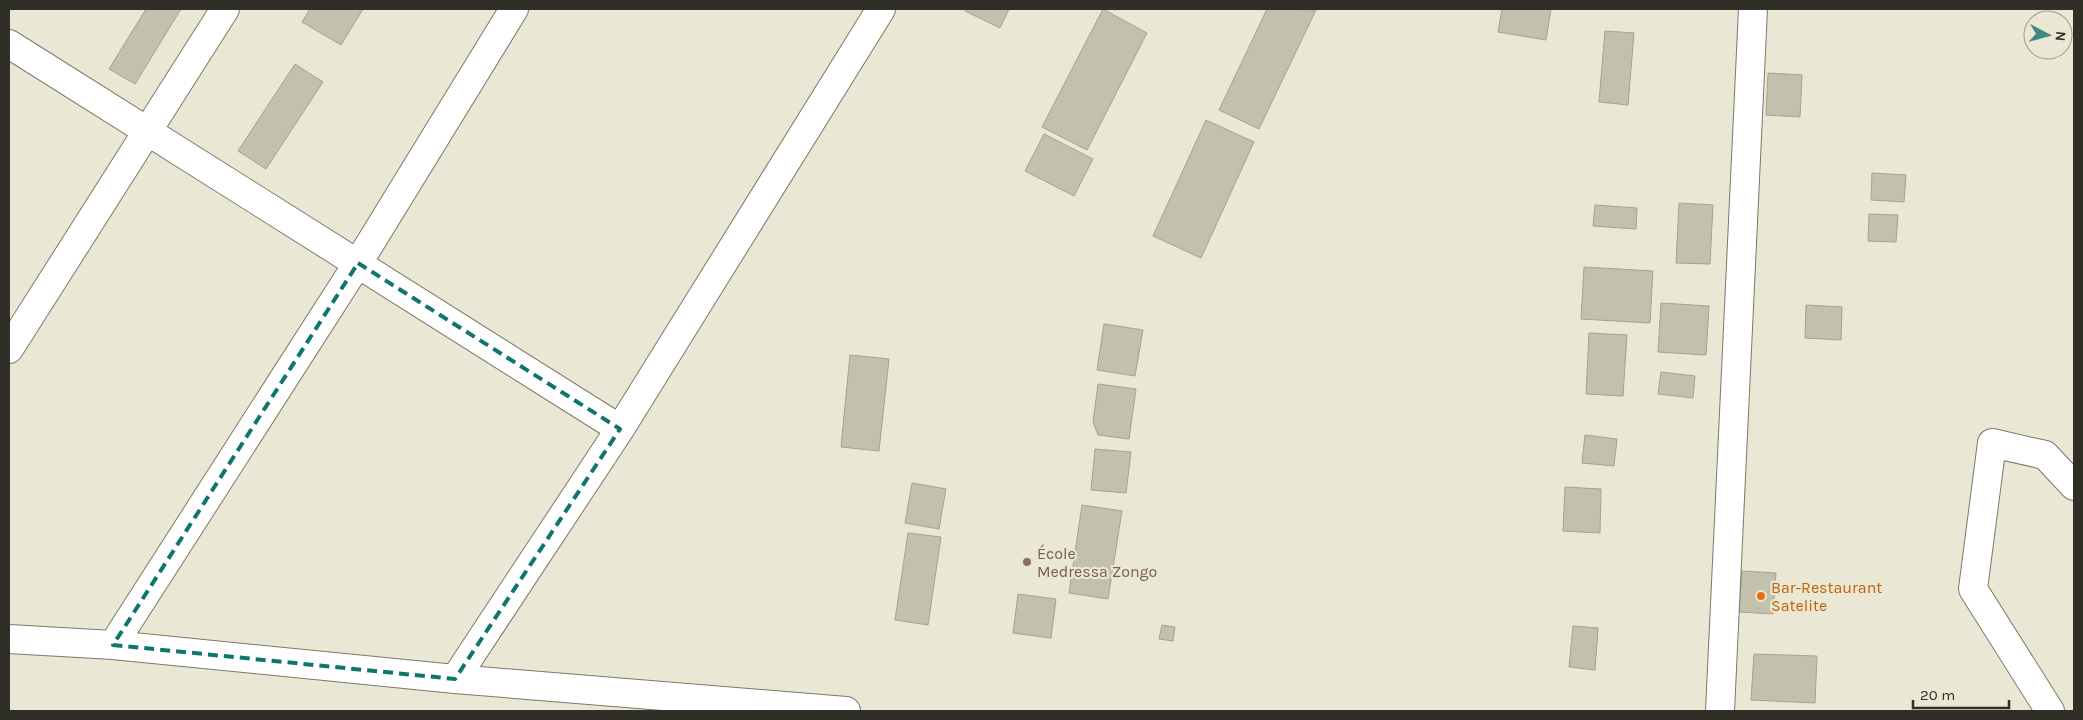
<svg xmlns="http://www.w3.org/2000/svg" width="2083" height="720" font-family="Karla,sans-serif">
<rect width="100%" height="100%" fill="#eae7d4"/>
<path fill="#c3c0ad" stroke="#a5a290" d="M146 9H181L135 84 109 69Z
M310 9H363L341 45 302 22Z
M966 9H1009L1000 28 965 11Z
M1103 9 1147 33 1087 150 1042 127Z
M1267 9 1316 10 1259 129 1219 110Z
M1502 9H1551L1546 40 1498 32Z
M1605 31 1634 33 1628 105 1599 102Z
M295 64 323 82 266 169 238 151Z
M1768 73 1802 75 1800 117 1766 115Z
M1206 120 1254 142 1201 258 1153 236Z
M1044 134 1093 159 1074 196 1025 171Z
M1872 173 1906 175 1904 202 1871 200Z
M1679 203 1713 205 1710 264 1676 263Z
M1595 205 1637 208 1636 229 1593 226Z
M1869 214 1898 215 1896 242 1868 241Z
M1584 267 1653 271 1650 323 1581 319Z
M1661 303 1709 306 1706 355 1658 352Z
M1806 305 1842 307 1841 340 1805 338Z
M1104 324 1143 330 1135 376 1097 370Z
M1589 333 1627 335 1623 396 1586 394Z
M850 355 889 359 879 451 841 447Z
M1661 372 1695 376 1693 398 1658 394Z
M1098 384 1136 389 1129 439 1098 435 1093 422Z
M1585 435 1617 439 1614 466 1582 463Z
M1095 449 1131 452 1126 493 1091 490Z
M912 483 946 489 939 529 905 523Z
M1565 487 1601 489 1600 533 1563 531Z
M1082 505 1122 511 1108 599 1069 593Z
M908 533 941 537 928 625 895 620Z
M1742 571 1776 573 1773 614 1739 612Z
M1018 594 1056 599 1051 638 1013 633Z
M1162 625 1175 627 1173 641 1159 639Z
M1573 626 1598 628 1595 670 1569 667Z
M1754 654 1817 656 1815 703 1751 700Z"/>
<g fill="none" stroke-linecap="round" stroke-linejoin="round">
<g stroke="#7c7968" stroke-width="30">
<path id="minor" d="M9 44 620 429
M9 349 225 9
M9 639 113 645 455 679 846 711
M113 645 358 263 514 9
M455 679 620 429 881 9
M1720 711 1753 9
M2050 711 1973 589 1992 443 2045 455 2074 486"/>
</g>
<use href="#minor" stroke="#fff" stroke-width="28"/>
</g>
<path fill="none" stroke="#0f766e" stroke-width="4" stroke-dasharray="10 6" stroke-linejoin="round" d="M358 263 620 429 455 679 113 645Z"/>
<circle fill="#8d6e63" stroke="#eae7d4" stroke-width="2" cx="1027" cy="562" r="5"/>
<circle fill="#e8710a" stroke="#eae7d4" stroke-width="2" cx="1761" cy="596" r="5"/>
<g text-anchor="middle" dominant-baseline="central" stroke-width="4.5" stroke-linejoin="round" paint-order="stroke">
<g font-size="16" fill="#785e54" stroke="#eae7d4" text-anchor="start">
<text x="1037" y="553">École<tspan x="1037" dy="18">Medressa Zongo</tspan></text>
</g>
<g font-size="16" fill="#c56008" stroke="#eae7d4" text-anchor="start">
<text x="1771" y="587">Bar-Restaurant<tspan x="1771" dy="18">Satelite</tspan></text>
</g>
</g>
<rect width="2083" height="720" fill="none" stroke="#2f2e27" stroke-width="20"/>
<g transform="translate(2048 35) rotate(96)"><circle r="24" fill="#eae7d4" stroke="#9f9d8f"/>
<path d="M0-4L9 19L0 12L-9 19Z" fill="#418884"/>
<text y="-8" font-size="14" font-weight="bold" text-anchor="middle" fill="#2f2e27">N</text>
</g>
<path d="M1913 700v8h96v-8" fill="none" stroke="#2f2e27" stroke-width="2.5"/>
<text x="1920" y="700" font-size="15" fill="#2f2e27" stroke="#eae7d4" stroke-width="4" paint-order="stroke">20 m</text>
</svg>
